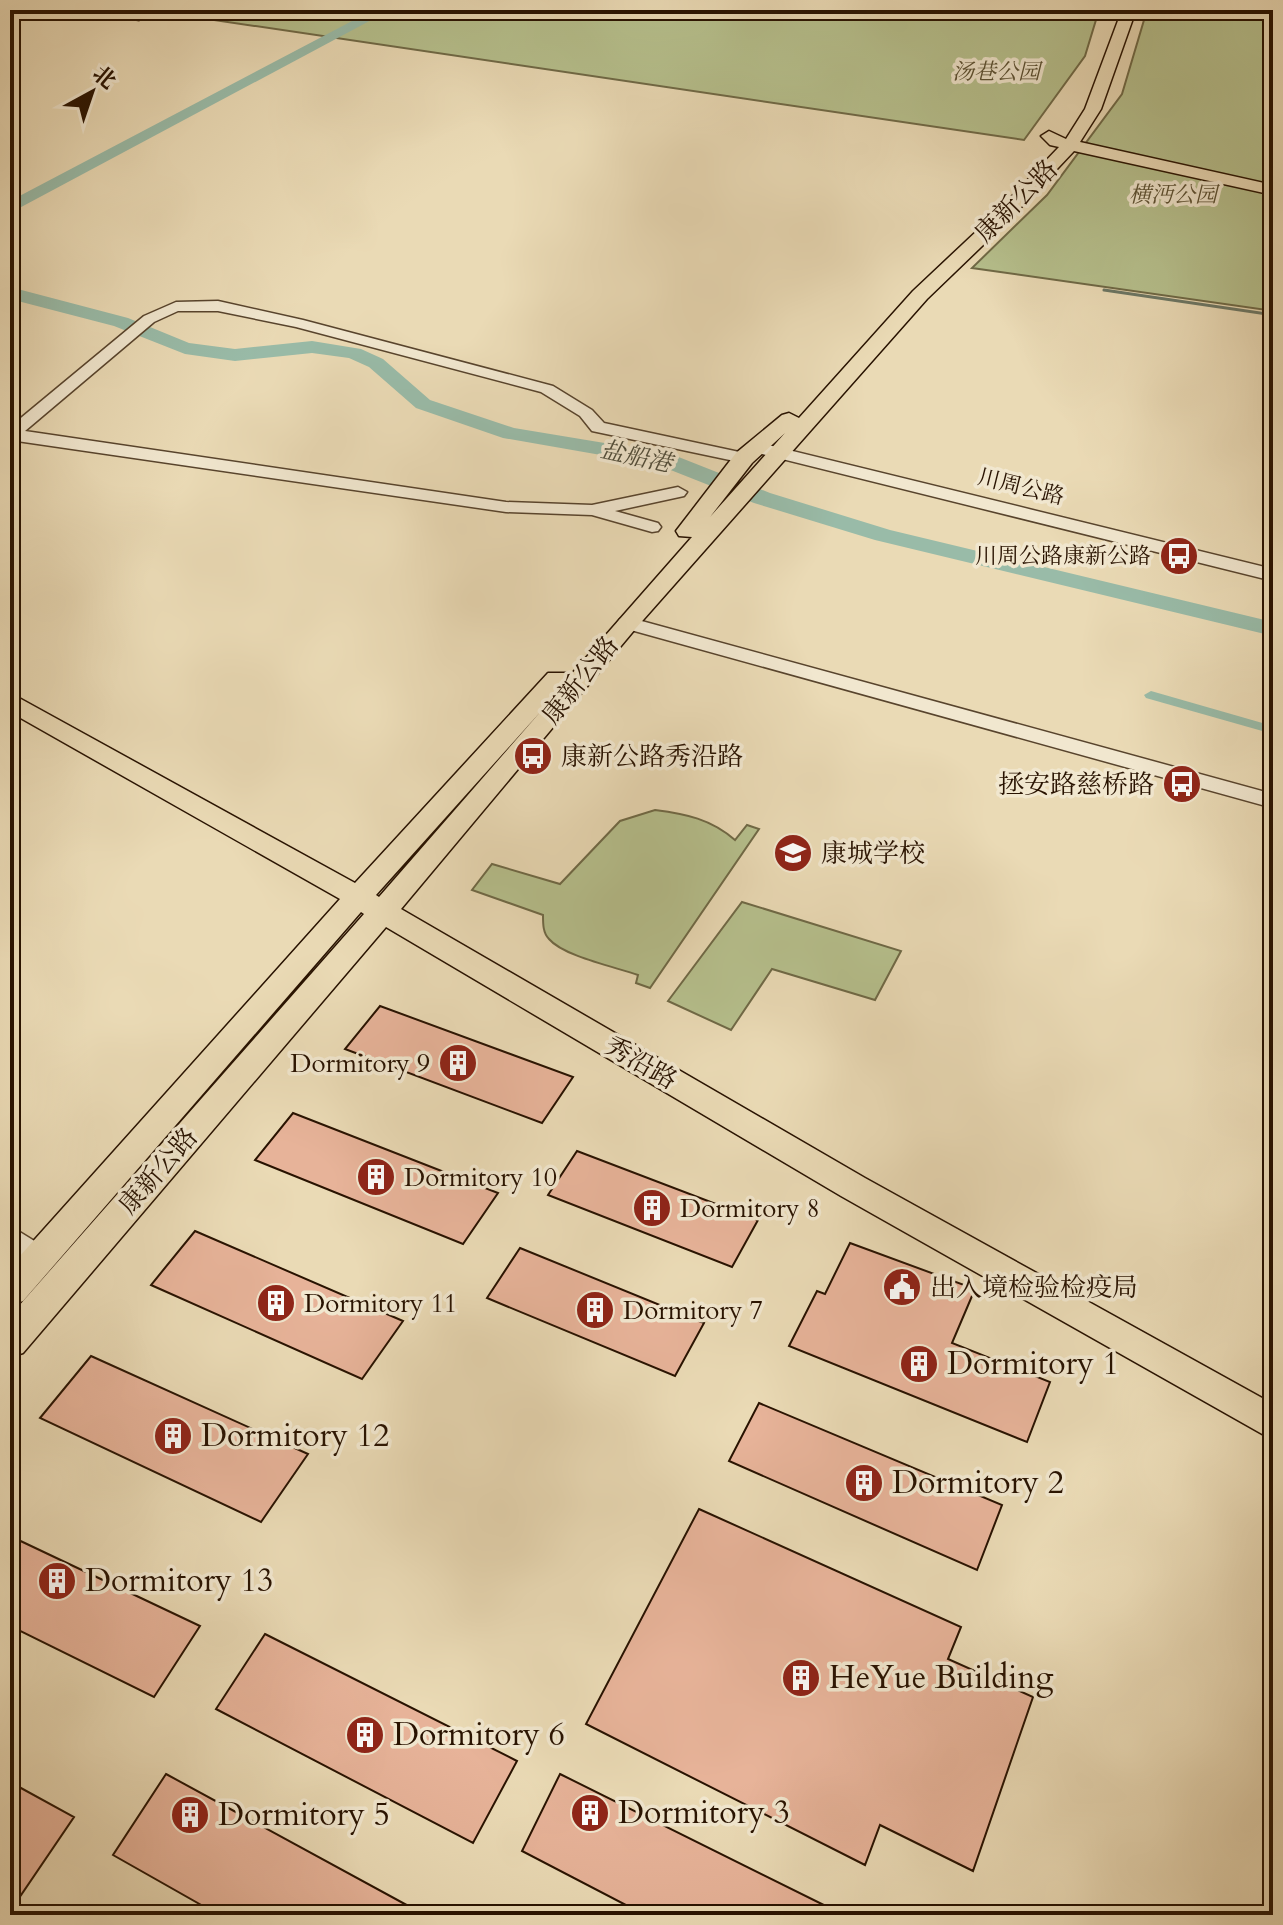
<svg xmlns="http://www.w3.org/2000/svg" width="1283" height="1925" font-family="Cardo,'Noto Serif SC',serif">
<rect width="100%" height="100%" fill="#eadab5"/>
<filter id="stains"><feTurbulence type="fractalNoise" baseFrequency=".0025" numOctaves="4"/><feColorMatrix values="0 0 0 0 .2 0 0 0 0 .09 0 0 0 0 .02 0 0 0 .5 -.17"/></filter>
<radialGradient id="worn" r=".72"><stop offset=".6" stop-color="#630" stop-opacity="0"/><stop offset="1" stop-color="#630" stop-opacity=".3"/></radialGradient>
<path fill="#b6c08d" stroke="#6f6946" stroke-width="2" d="M147 10H1099L1085 56 1024 140Z
M1147 10H1273V311L972 268 1047 195 1122 94Z
M655 810C686 814 711 819 735 840L747 825 759 829 650 988 636 983 638 975C615 967 563 956 549 939 543 933 543 924 543 915L472 890 492 864 560 884 620 821Z
M742 902 901 951 875 1000 772 969 731 1030 668 1001Z"/>
<g fill="none" stroke-linecap="round" stroke-linejoin="round">
<path stroke="#6c7765" stroke-width="3" d="M1104 290 1273 315"/>
<path fill="#99bba8" fill-rule="evenodd" d="M1151 691 1273 726V734L1146 698 1144 695Z"/>
<path fill="#99bba8" fill-rule="evenodd" d="M373 10H390L10 213V201Z
M10 287 128 318 189 343 235 349 312 341 361 349 383 359 430 400 514 428 671 454 770 493 890 530 1273 622V636L875 540 754 503 658 465 503 438 416 408 369 367 349 358 312 353 235 361 185 354 114 326 10 299Z"/>
</g>
<path fill="#e7b399" stroke="#281200" stroke-width="2" d="M380 1006 573 1077 542 1123 345 1049Z
M293 1113 498 1193 463 1244 255 1160Z
M577 1151 758 1220 732 1267 548 1195Z
M195 1231 403 1321 362 1379 151 1285Z
M850 1243 975 1289 952 1343 1050 1382 1027 1442 789 1346 817 1291 825 1294Z
M520 1248 704 1323 675 1376 487 1298Z
M91 1356 308 1454 261 1522 40 1418Z
M759 1403 1002 1505 977 1570 729 1461Z
M699 1509 961 1627 948 1659 1033 1697 973 1871 880 1825 865 1865 586 1724Z
M10 1536 200 1626 154 1697 10 1626Z
M265 1634 517 1761 473 1843 216 1709Z
M166 1774 425 1915H219L113 1855Z
M560 1774 844 1915H645L522 1851Z
M10 1782 74 1817 19 1898 10 1892Z"/>
<g fill="none" stroke-linecap="round" stroke-linejoin="round">
<g stroke="#58442d" stroke-width="3">
<path id="minor" d="M10 10H16L10 13Z
M85 10H113L145 17 139 20Z
M218 301 303 320 553 386 592 410 604 423 744 453 753 458 744 463 592 431 580 416 541 392 296 327 218 311H178L154 322 25 431 506 502 592 505 678 487 687 492 684 496 615 511 658 523 661 527 658 531 652 532 592 515 506 512 10 440V427L144 316 176 302Z
M756 442 1273 569V581L750 451 748 447 750 443Z
M627 617 1273 794V808L620 627 617 623 620 619Z
M10 1226 49 1250 53 1258 49 1266C32 1272 23 1262 10 1252Z"/>
</g>
<g stroke="#281200" stroke-width="3">
<path id="major" d="M1122 10H1136L1101 109 1080 142 1273 185V195L1074 151 1008 221 927 299 636 628 401 909 865 1178 1273 1404V1440L841 1196 386 927 23 1353 10 1357V1316L364 914 361 912 23 1301 10 1306V1267L340 899 10 712V693L355 883 548 673H566L569 677 692 537 679 536 676 531 736 453 782 415 789 413 799 418 913 291 996 213 1059 147 1050 145 1041 136 1049 131 1066 139 1085 109ZM785 433 710 517 752 463ZM542 710 379 897 376 895Z"/>
</g>
<use href="#minor" fill="#f1e7cf" fill-rule="evenodd"/>
<use href="#major" fill="#eadab5" fill-rule="evenodd"/>
</g>
<defs>
<g id="bus-disc" transform="scale(2)"><circle r="9.5" fill="#8f2418" stroke="#f1e7cf"/><path d="M-5-6H5V4H4V6H2V4H-2V6H-4V4H-5ZM-3.5-4V0h7V-4ZM-3.5 1.2v1.5H-2V1.2ZM2 1.2v1.5H3.5V1.2Z" fill="#fff"/></g>
<g id="school-disc" transform="scale(2)"><circle r="9.5" fill="#8f2418" stroke="#f1e7cf"/><path d="M0-5L7-2L0 1L-7-2ZM-4 1L0 2.5L4 1V4Q0 6-4 4Z" fill="#fff"/></g>
<g id="building-disc" transform="scale(2)"><circle r="9.5" fill="#8f2418" stroke="#f1e7cf"/><path d="M-4-6H4V6H1V3H-1V6H-4ZM-2.5-4.3h1.7v1.8h-1.7ZM.8-4.3h1.7v1.8H.8ZM-2.5-1h1.7V.8h-1.7ZM.8-1h1.7V.8H.8Z" fill="#fff"/></g>
<g id="civic-disc" transform="scale(2)"><circle r="9.5" fill="#8f2418" stroke="#f1e7cf"/><path d="M-.6-6.5H3V-4.5H.6V-3L4-1V1h2V6H-6V1h2V-1L-.6-3ZM-1.2 2.5V6h2.4V2.5Z" fill="#fff"/></g>
</defs>
<g fill-rule="evenodd">
<use href="#bus-disc" x="1179" y="556"/>
<use href="#bus-disc" x="533" y="756"/>
<use href="#bus-disc" x="1182" y="784"/>
<use href="#school-disc" x="793" y="853"/>
<use href="#building-disc" x="458" y="1063"/>
<use href="#building-disc" x="376" y="1177"/>
<use href="#building-disc" x="652" y="1208"/>
<use href="#civic-disc" x="902" y="1287"/>
<use href="#building-disc" x="276" y="1303"/>
<use href="#building-disc" x="595" y="1310"/>
<use href="#building-disc" x="919" y="1364"/>
<use href="#building-disc" x="173" y="1436"/>
<use href="#building-disc" x="864" y="1483"/>
<use href="#building-disc" x="57" y="1581"/>
<use href="#building-disc" x="801" y="1678"/>
<use href="#building-disc" x="365" y="1735"/>
<use href="#building-disc" x="590" y="1813"/>
<use href="#building-disc" x="190" y="1815"/>
</g>
<g text-anchor="middle" dominant-baseline="central" stroke-width="7" stroke-linejoin="round" paint-order="stroke">
<g font-size="22" font-style="italic" fill="#5a4f31" stroke="#f1e7cf">
<text x="996" y="72">汤巷公园</text>
<text x="1173" y="195">横沔公园</text>
</g>
<g font-size="22" fill="#281200" stroke="#f1e7cf">
<text transform="translate(1021 487) rotate(14)">川周公路</text>
</g>
<g font-size="22" fill="#281200" stroke="#f1e7cf" text-anchor="end">
<text x="1151" y="556">川周公路康新公路</text>
</g>
<g font-size="24" font-style="italic" fill="#504d3b" stroke="#f1e7cf">
<text transform="translate(636 457) rotate(12)">盐船港</text>
</g>
<g font-size="26" fill="#281200" stroke="#f1e7cf">
<text transform="translate(1016 201) rotate(-45)">康新公路</text>
<text transform="translate(580 680) rotate(-51)">康新公路</text>
<text transform="translate(641 1063) rotate(30)">秀沿路</text>
<text transform="translate(158 1171) rotate(-49)">康新公路</text>
</g>
<g font-size="26" fill="#281200" stroke="#f1e7cf" text-anchor="start">
<text x="561" y="756">康新公路秀沿路</text>
<text x="1154" y="784" text-anchor="end">拯安路慈桥路</text>
<text x="821" y="853">康城学校</text>
<text x="430" y="1063" text-anchor="end">Dormitory 9</text>
<text x="404" y="1177">Dormitory 10</text>
<text x="680" y="1208">Dormitory 8</text>
<text x="930" y="1287">出入境检验检疫局</text>
<text x="304" y="1303">Dormitory 11</text>
<text x="623" y="1310">Dormitory 7</text>
</g>
<g font-size="32" fill="#281200" stroke="#f1e7cf" text-anchor="start">
<text x="947" y="1364">Dormitory 1</text>
<text x="201" y="1436">Dormitory 12</text>
<text x="892" y="1483">Dormitory 2</text>
<text x="85" y="1581">Dormitory 13</text>
<text x="829" y="1678">HeYue Building</text>
<text x="393" y="1735">Dormitory 6</text>
<text x="618" y="1813">Dormitory 3</text>
<text x="218" y="1815">Dormitory 5</text>
</g>
</g>
<rect width="1283" height="1925" fill="none" stroke="#eadab5" stroke-width="40"/>
<rect x="12" y="12" width="1259" height="1901" fill="none" stroke="#281200" stroke-width="4"/>
<rect x="20" y="20" width="1243" height="1885" fill="none" stroke="#281200" stroke-width="2"/>
<g transform="translate(92 92) rotate(40)" stroke="#f1e7cf" stroke-width="6" paint-order="stroke">
<path d="M0-6L14 30L0 20L-14 30Z" fill="#281200"/>
<text y="-12" font-size="22" font-weight="bold" text-anchor="middle" fill="#281200">北</text>
</g>
<rect width="100%" height="100%" filter="url(#stains)"/>
<rect width="100%" height="100%" fill="url(#worn)"/>
</svg>
